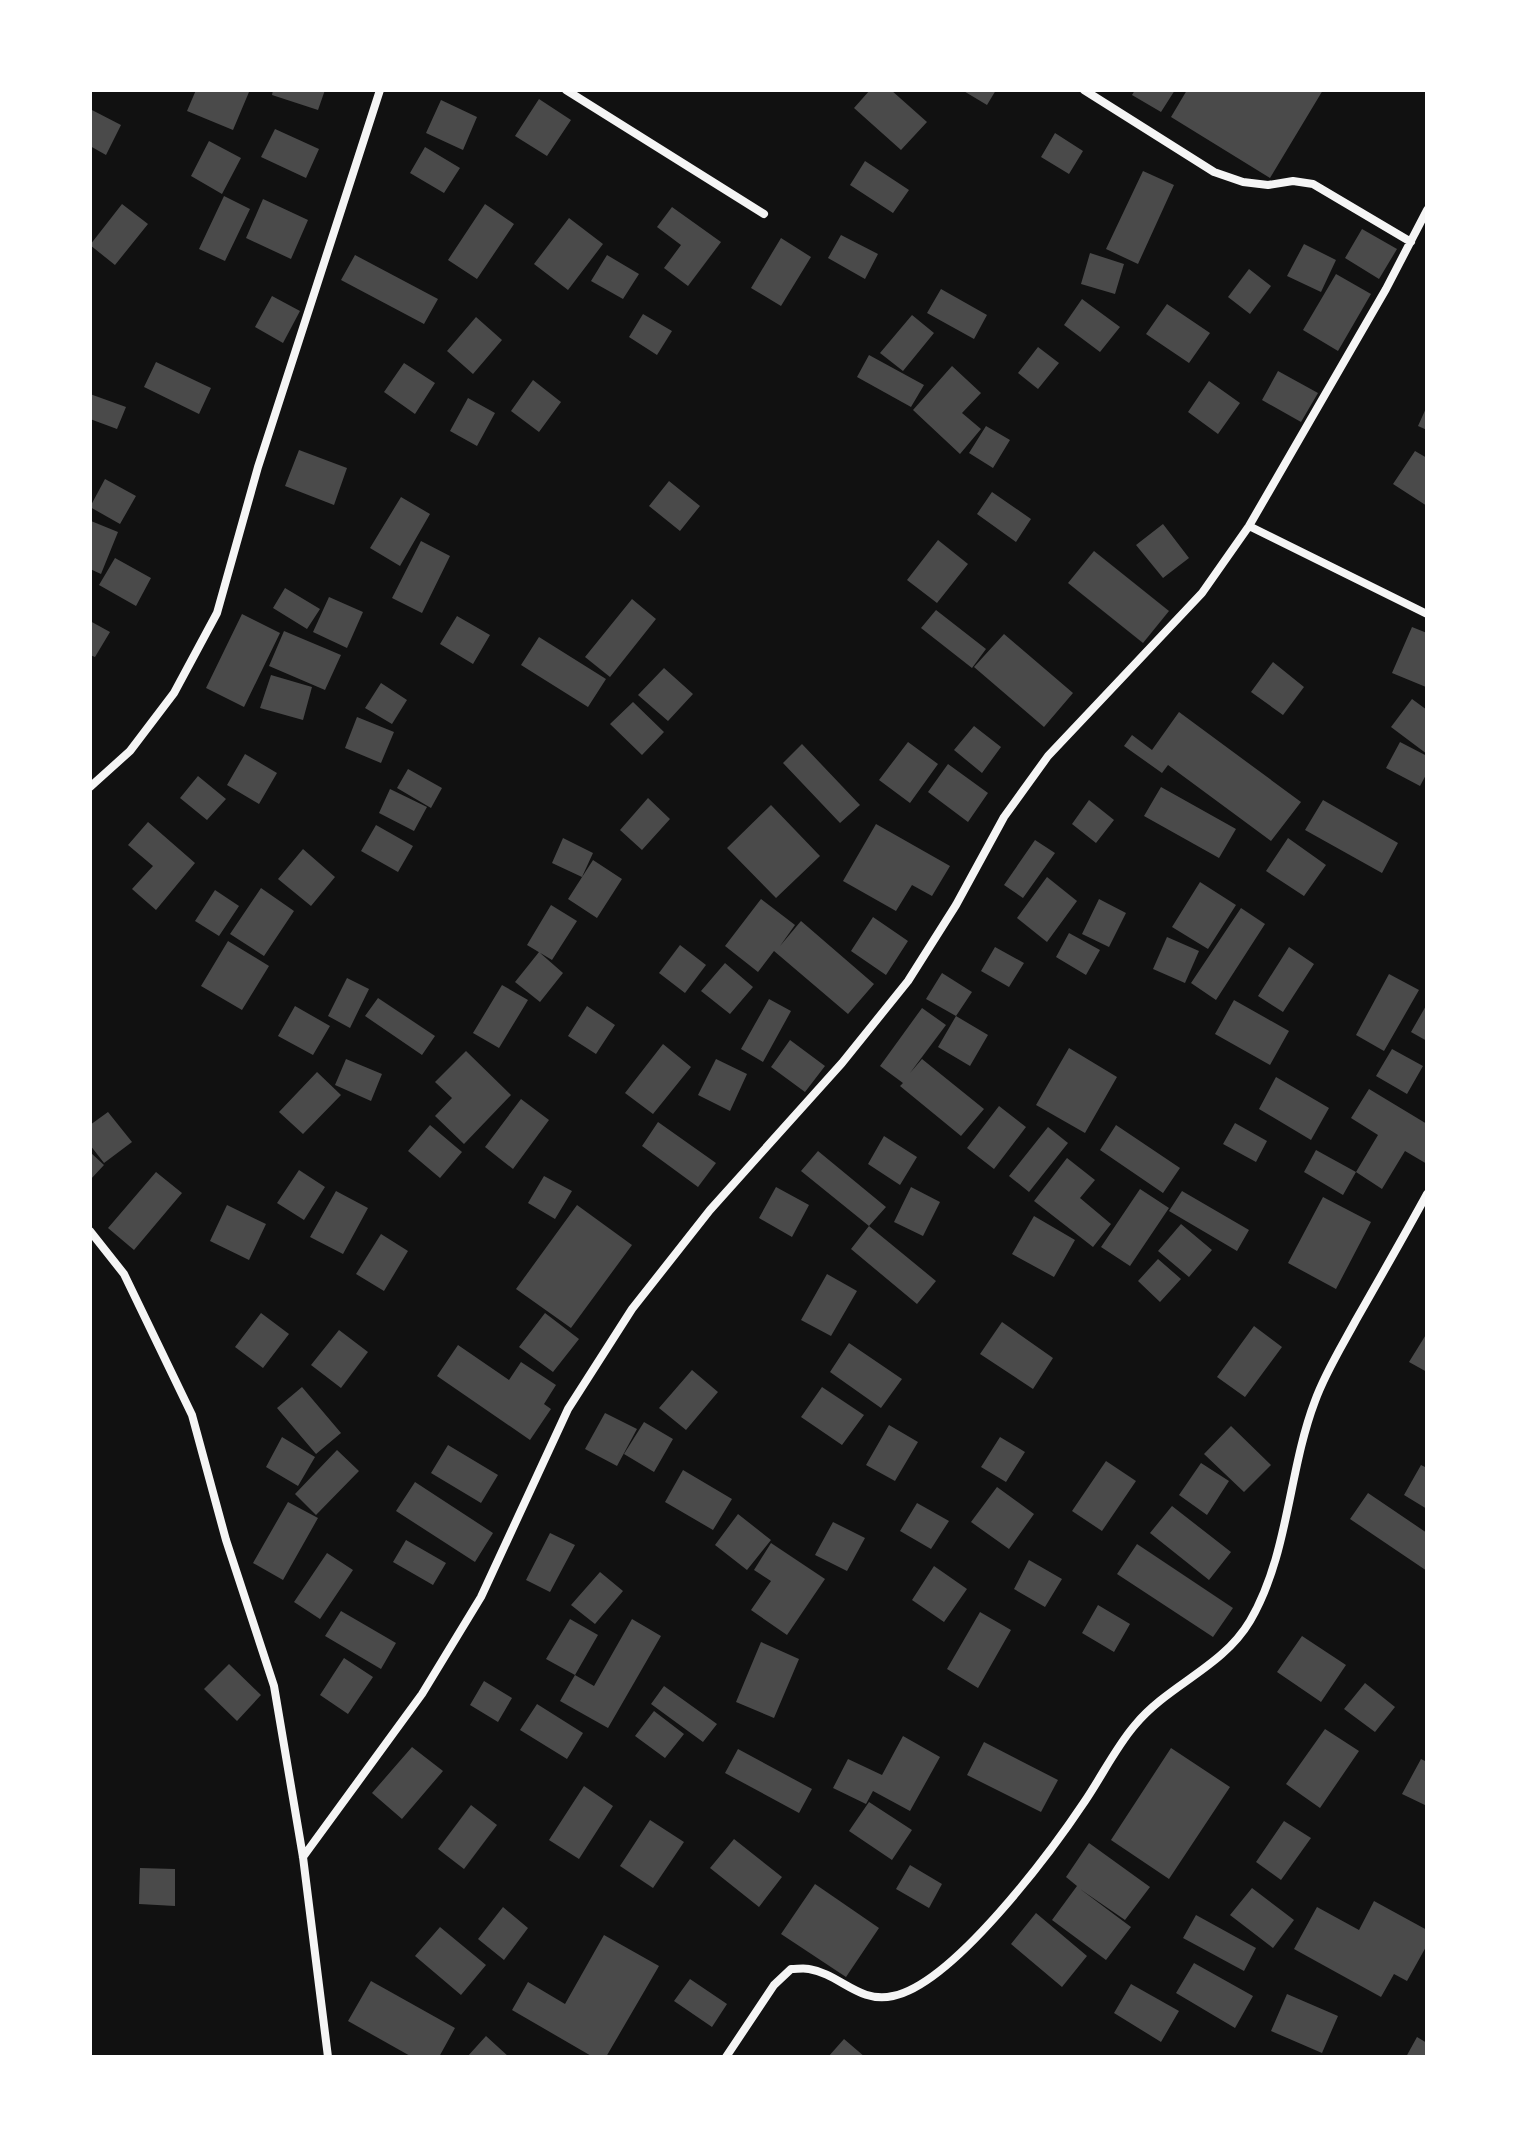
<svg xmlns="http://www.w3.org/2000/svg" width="1517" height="2147" font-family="'Sofia Sans Condensed',sans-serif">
<rect width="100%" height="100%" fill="#111"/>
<path fill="#4a4a4a" d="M196 90H243L249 92 233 130 187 111Z
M273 90H325L318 110 272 95Z
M870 90H891L927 122 901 150 854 108Z
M962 90H996L987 105Z
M1135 90H1175L1161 112 1132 95Z
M1187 90H1323L1270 178 1171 117Z
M539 99 571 120 547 156 515 136Z
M441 100 477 117 463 150 426 133Z
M90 109 121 125 106 155 90 146Z
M275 129 319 149 306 178 261 157Z
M1055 133 1083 151 1069 174 1041 157Z
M209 141 241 158 222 194 191 176Z
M425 147 460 168 444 193 410 173Z
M865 161 909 190 893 213 850 185Z
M1143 171 1174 185 1138 264 1106 249Z
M224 196 250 209 225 261 199 249Z
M263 199 308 220 291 259 246 238Z
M122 204 148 224 115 265 90 245Z
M485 204 514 224 477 279 448 260Z
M672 207 721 242 688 286 664 268 681 245 657 227Z
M569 218 603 244 568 290 534 264Z
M1362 229 1397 249 1379 279 1345 258Z
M841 235 878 254 865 279 828 258Z
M781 238 811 257 781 306 751 288Z
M1304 244 1336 260 1321 292 1287 276Z
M1090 253 1124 264 1115 294 1081 284Z
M355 255 438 299 424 324 341 280Z
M607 255 639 274 623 299 591 281Z
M1249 269 1271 286 1250 314 1228 297Z
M1336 274 1371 294 1338 351 1303 330Z
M941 289 987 315 974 339 927 313Z
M272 296 300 311 283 343 255 327Z
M1082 299 1120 327 1100 352 1064 325Z
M1167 304 1210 333 1189 363 1146 334Z
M643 314 672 331 657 355 629 337Z
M912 315 934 333 903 371 880 353Z
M476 317 502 340 473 374 447 351Z
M1038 347 1059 363 1038 389 1018 373Z
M869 355 924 385 911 407 857 377Z
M156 362 211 388 199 414 144 387Z
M404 363 435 383 415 414 384 392Z
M952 366 981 393 962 413 981 429 960 454 913 410Z
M1278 371 1318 393 1301 422 1262 400Z
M533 380 561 402 539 432 511 411Z
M1209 381 1240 403 1218 434 1188 412Z
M90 394 126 407 117 429 90 419Z
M468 398 495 413 477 446 450 431Z
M1427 406V430L1418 426Z
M986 426 1010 440 993 468 969 453Z
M299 450 347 468 334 505 285 486Z
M1415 451 1427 458V506L1393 484Z
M105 479 136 496 120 524 90 507Z
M669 481 700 506 680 531 649 506Z
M992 492 1031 519 1016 542 977 514Z
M401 497 430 514 400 566 370 548Z
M91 521 118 532 101 574 90 569Z
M1163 524 1189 558 1163 578 1136 545Z
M938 540 968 564 937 603 907 580Z
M421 541 450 556 422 613 392 598Z
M1094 551 1169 611 1143 643 1068 583Z
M115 558 151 578 136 606 99 585Z
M285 588 320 609 307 629 273 608Z
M329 597 363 612 347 648 313 632Z
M632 599 656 619 610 677 585 657Z
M936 610 986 649 972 668 921 628Z
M242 614 280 633 244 707 206 688Z
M457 616 490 635 473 664 440 644Z
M90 621 110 632 95 657 90 655Z
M1412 627 1427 633 1426 687 1392 673Z
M284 631 341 655 325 690 269 666Z
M1004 634 1073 693 1044 727 974 667Z
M539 637 606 679 588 707 521 665Z
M1273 662 1304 687 1283 715 1251 692Z
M664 668 693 694 668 721 638 695Z
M271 675 312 687 303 720 260 708Z
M381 683 407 700 392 724 365 708Z
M1412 699 1427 710V754L1391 727Z
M633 702 664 732 642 755 610 724Z
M1179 712 1301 802 1271 841 1168 765 1162 773 1124 746 1132 735 1152 750Z
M357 717 394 732 381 763 345 748Z
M974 726 1001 747 982 773 954 750Z
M908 742 938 764 910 803 879 780Z
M1400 742 1427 756V773L1420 786 1386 768Z
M802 744 860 805 840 823 783 763Z
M245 754 277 773 259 804 227 785Z
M948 764 988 793 968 822 928 792Z
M408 769 442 788 431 808 397 788Z
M198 776 226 799 207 820 180 798Z
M1161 787 1236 829 1219 858 1144 816Z
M390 789 427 807 414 831 379 813Z
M648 798 670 819 642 850 620 830Z
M1089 800 1114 820 1096 843 1072 824Z
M1323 800 1398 843 1382 873 1305 830Z
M771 805 820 856 776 898 727 848Z
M148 822 195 863 156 910 132 889 153 866 128 845Z
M876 824 950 866 932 896 912 885 896 911 843 881Z
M376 825 413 846 398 872 361 851Z
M563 838 593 853 582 877 552 863Z
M1288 838 1326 865 1304 896 1266 871Z
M1035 840 1055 853 1023 898 1004 885Z
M303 849 335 877 311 906 278 879Z
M593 860 622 879 597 918 568 899Z
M1047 877 1077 901 1047 942 1017 918Z
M1200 882 1236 905 1208 949 1172 927Z
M261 888 294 911 264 956 230 934Z
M215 890 239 906 219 936 195 921Z
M761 899 795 925 780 946 801 921 874 984 848 1014 774 951 758 972 725 946Z
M1099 899 1126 913 1109 947 1082 934Z
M551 905 577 921 552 960 527 945Z
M1241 908 1265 924 1216 1000 1191 983Z
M873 917 908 941 886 975 851 951Z
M1069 933 1100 950 1086 975 1056 957Z
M1167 937 1199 951 1185 983 1153 969Z
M228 941 269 966 242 1010 201 986Z
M680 945 706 965 685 993 659 973Z
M995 947 1024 963 1009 987 981 971Z
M1289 947 1314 964 1283 1012 1258 996Z
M539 952 563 973 540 1002 515 982Z
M725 963 753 987 730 1014 701 991Z
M942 973 972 992 956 1016 926 999Z
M1389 974 1419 990 1384 1051 1356 1035Z
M347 978 369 989 350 1028 328 1016Z
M502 985 528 1000 499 1048 473 1033Z
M378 998 435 1036 422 1055 365 1016Z
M769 999 791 1011 763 1062 741 1049Z
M1234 1000 1289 1031 1270 1065 1215 1034Z
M1427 1004V1041L1411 1032Z
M295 1006 330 1026 313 1055 278 1036Z
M587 1006 615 1025 596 1054 568 1036Z
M922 1008 946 1025 910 1073 922 1059 984 1109 961 1136 900 1086 903 1083 880 1066Z
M956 1016 988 1035 970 1066 938 1047Z
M790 1040 825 1066 805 1092 771 1067Z
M663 1044 691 1067 653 1114 625 1093Z
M1069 1048 1117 1077 1085 1133 1036 1105Z
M1392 1049 1423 1066 1407 1094 1376 1076Z
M466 1051 511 1095 464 1144 435 1116 452 1098 435 1082Z
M346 1059 382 1074 371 1101 335 1085Z
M716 1059 747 1074 730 1111 698 1095Z
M317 1072 341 1095 303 1134 279 1112Z
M1276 1077 1329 1108 1311 1140 1259 1109Z
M1369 1089 1427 1124V1164L1405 1151 1382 1189 1356 1172 1378 1135 1351 1118Z
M521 1099 549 1120 513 1169 485 1147Z
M999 1106 1026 1127 994 1169 967 1148Z
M108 1112 132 1142 104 1163 90 1145V1125Z
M658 1122 716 1163 698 1187 642 1146Z
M1235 1123 1267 1141 1256 1162 1223 1144Z
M430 1125 462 1152 440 1178 408 1151Z
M1116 1125 1180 1168 1163 1193 1100 1150Z
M1048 1127 1068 1143 1029 1192 1009 1176Z
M884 1136 917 1157 900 1185 868 1164Z
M1316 1150 1356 1172 1343 1195 1304 1172Z
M818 1151 886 1207 869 1226 801 1171Z
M90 1152 104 1165 90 1180Z
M1067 1158 1095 1180 1080 1198 1111 1224 1093 1247 1034 1201Z
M299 1170 325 1187 304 1220 277 1203Z
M156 1172 182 1193 134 1250 108 1228Z
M544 1176 572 1191 555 1219 528 1203Z
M776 1187 809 1205 792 1237 759 1218Z
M911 1187 940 1202 923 1236 894 1222Z
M1140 1189 1169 1208 1130 1266 1101 1247Z
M336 1191 368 1208 343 1254 310 1237Z
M1182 1191 1249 1230 1237 1251 1169 1211Z
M1323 1197 1371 1222 1336 1289 1288 1263Z
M227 1205 266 1224 249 1260 210 1241Z
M577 1205 632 1245 571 1328 516 1289Z
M1034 1216 1075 1240 1054 1277 1012 1254Z
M1181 1224 1212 1250 1189 1277 1158 1251Z
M869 1226 936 1281 917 1304 851 1249Z
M381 1234 408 1251 384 1291 356 1274Z
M1158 1259 1181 1279 1160 1302 1138 1281Z
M827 1274 857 1291 831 1336 801 1320Z
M261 1313 289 1334 263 1368 235 1347Z
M545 1313 579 1339 553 1372 519 1347Z
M1002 1322 1053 1358 1033 1389 980 1354Z
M1254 1326 1282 1347 1245 1397 1217 1377Z
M339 1330 368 1352 341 1388 311 1365Z
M1427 1333V1372L1409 1362Z
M849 1343 902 1379 881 1408 830 1372Z
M458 1345 509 1380 521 1362 556 1385 544 1404 551 1409 530 1440 437 1376Z
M692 1370 718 1392 686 1430 659 1408Z
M302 1387 341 1433 316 1454 277 1408Z
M822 1387 864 1415 842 1445 801 1417Z
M605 1413 637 1429 617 1466 585 1449Z
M644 1422 673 1439 654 1472 624 1454Z
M889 1425 918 1442 895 1481 866 1465Z
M1231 1426 1271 1465 1244 1492 1204 1454Z
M282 1437 315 1457 298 1486 266 1467Z
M1000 1437 1025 1452 1006 1482 981 1467Z
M448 1445 498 1475 481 1503 431 1473Z
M337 1450 359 1471 316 1515 295 1494Z
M1106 1461 1136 1481 1102 1531 1072 1511Z
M1201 1463 1229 1481 1207 1515 1179 1495Z
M1421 1465 1427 1468V1509L1404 1495Z
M683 1470 732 1499 713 1530 665 1502Z
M415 1482 493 1533 475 1562 396 1511Z
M997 1487 1034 1514 1009 1549 971 1522Z
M1368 1493 1427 1533V1571L1350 1519Z
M288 1502 318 1518 283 1580 253 1563Z
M917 1503 949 1521 931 1549 900 1531Z
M1172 1506 1231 1552 1209 1580 1150 1533Z
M738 1514 771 1540 747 1570 715 1545Z
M833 1522 865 1538 847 1571 815 1555Z
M550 1533 575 1545 550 1592 526 1580Z
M406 1540 446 1563 433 1585 393 1562Z
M771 1543 825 1579 787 1635 751 1610 771 1581 754 1570Z
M1137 1544 1233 1608 1213 1637 1117 1574Z
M327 1553 353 1570 320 1619 294 1602Z
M1029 1560 1062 1579 1045 1607 1014 1589Z
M934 1566 967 1589 944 1622 912 1600Z
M600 1572 623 1591 595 1624 571 1605Z
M1098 1605 1130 1624 1114 1652 1082 1633Z
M341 1611 396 1643 381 1669 325 1636Z
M980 1612 1011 1630 978 1688 947 1669Z
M570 1619 598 1635 575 1675 546 1659Z
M632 1619 661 1636 608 1728 560 1701 575 1675 594 1686Z
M1302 1636 1346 1665 1321 1702 1277 1672Z
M761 1642 799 1659 774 1718 736 1702Z
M344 1658 373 1677 348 1714 320 1695Z
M229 1664 261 1695 237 1721 204 1689Z
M484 1681 512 1698 498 1722 470 1705Z
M1365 1683 1395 1707 1375 1732 1344 1709Z
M664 1686 717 1724 703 1742 651 1704Z
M537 1704 583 1733 567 1759 520 1730Z
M654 1711 684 1734 665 1758 635 1736Z
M1325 1729 1359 1751 1320 1808 1286 1784Z
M903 1736 940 1757 910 1811 873 1791 866 1804 833 1788 848 1759 882 1775Z
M984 1742 1058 1780 1041 1812 967 1775Z
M412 1747 443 1771 402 1819 372 1793Z
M1171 1748 1230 1787 1169 1879 1111 1840Z
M738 1749 812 1789 799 1813 725 1773Z
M1421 1759 1427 1762V1806L1402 1794Z
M584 1786 613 1806 579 1859 549 1840Z
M869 1802 912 1830 892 1860 849 1831Z
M471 1805 497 1825 464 1869 438 1849Z
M650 1820 684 1842 653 1888 620 1866Z
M1284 1821 1311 1838 1281 1880 1256 1862Z
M734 1839 782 1877 759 1907 710 1868Z
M1089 1843 1150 1887 1125 1920 1080 1889 1131 1927 1106 1960 1052 1920 1077 1886 1066 1877Z
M910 1865 942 1884 929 1908 896 1889Z
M140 1868 175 1869V1906L139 1904Z
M815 1884 879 1928 846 1977 781 1934Z
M1252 1888 1294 1920 1273 1948 1230 1915Z
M1374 1901 1427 1930V1945L1407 1981 1394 1974 1381 1997 1294 1949 1317 1907 1359 1930Z
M503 1907 528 1928 504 1960 478 1939Z
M1036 1913 1087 1956 1062 1987 1011 1944Z
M1196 1915 1256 1948 1244 1971 1183 1938Z
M440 1927 486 1965 461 1995 415 1956Z
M604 1935 659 1966 606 2057H593L512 2010 528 1982 565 2004Z
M1194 1963 1253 1996 1235 2028 1176 1993Z
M690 1979 727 2004 712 2027 674 2001Z
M371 1981 455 2028 439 2057H412L348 2021Z
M1131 1984 1179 2011 1161 2042 1114 2013Z
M1287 1994 1338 2016 1322 2053 1271 2031Z
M486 2036 509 2057H467Z
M1417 2037 1427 2043V2057H1406Z
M844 2039 865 2057H828Z"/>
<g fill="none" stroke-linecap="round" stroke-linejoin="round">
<path stroke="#f5f5f5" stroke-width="8" d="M566 90 764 214
M1084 90 1214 172 1243 182 1268 185 1293 181 1313 184 1411 242
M1249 526 1427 614
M90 787 130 751 174 693 217 613 258 467 380 90
M90 1231 124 1274 192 1415 226 1540 274 1686 303 1857 328 2057
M303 1857 422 1694 481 1597 568 1409 632 1309 710 1210 842 1063 908 981 956 905 1004 817 1048 756 1202 593 1249 526 1386 289 1427 210
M726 2057 774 1985 791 1969C797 1969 804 1968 809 1969 840 1974 859 2004 893 1996 953 1984 1051 1852 1085 1801 1102 1776 1116 1747 1135 1725 1169 1684 1222 1668 1250 1621 1289 1554 1288 1472 1315 1401 1325 1373 1342 1346 1356 1320 1380 1278 1404 1236 1427 1194"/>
</g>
<rect width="1517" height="2147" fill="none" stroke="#ffffff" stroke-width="184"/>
</svg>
